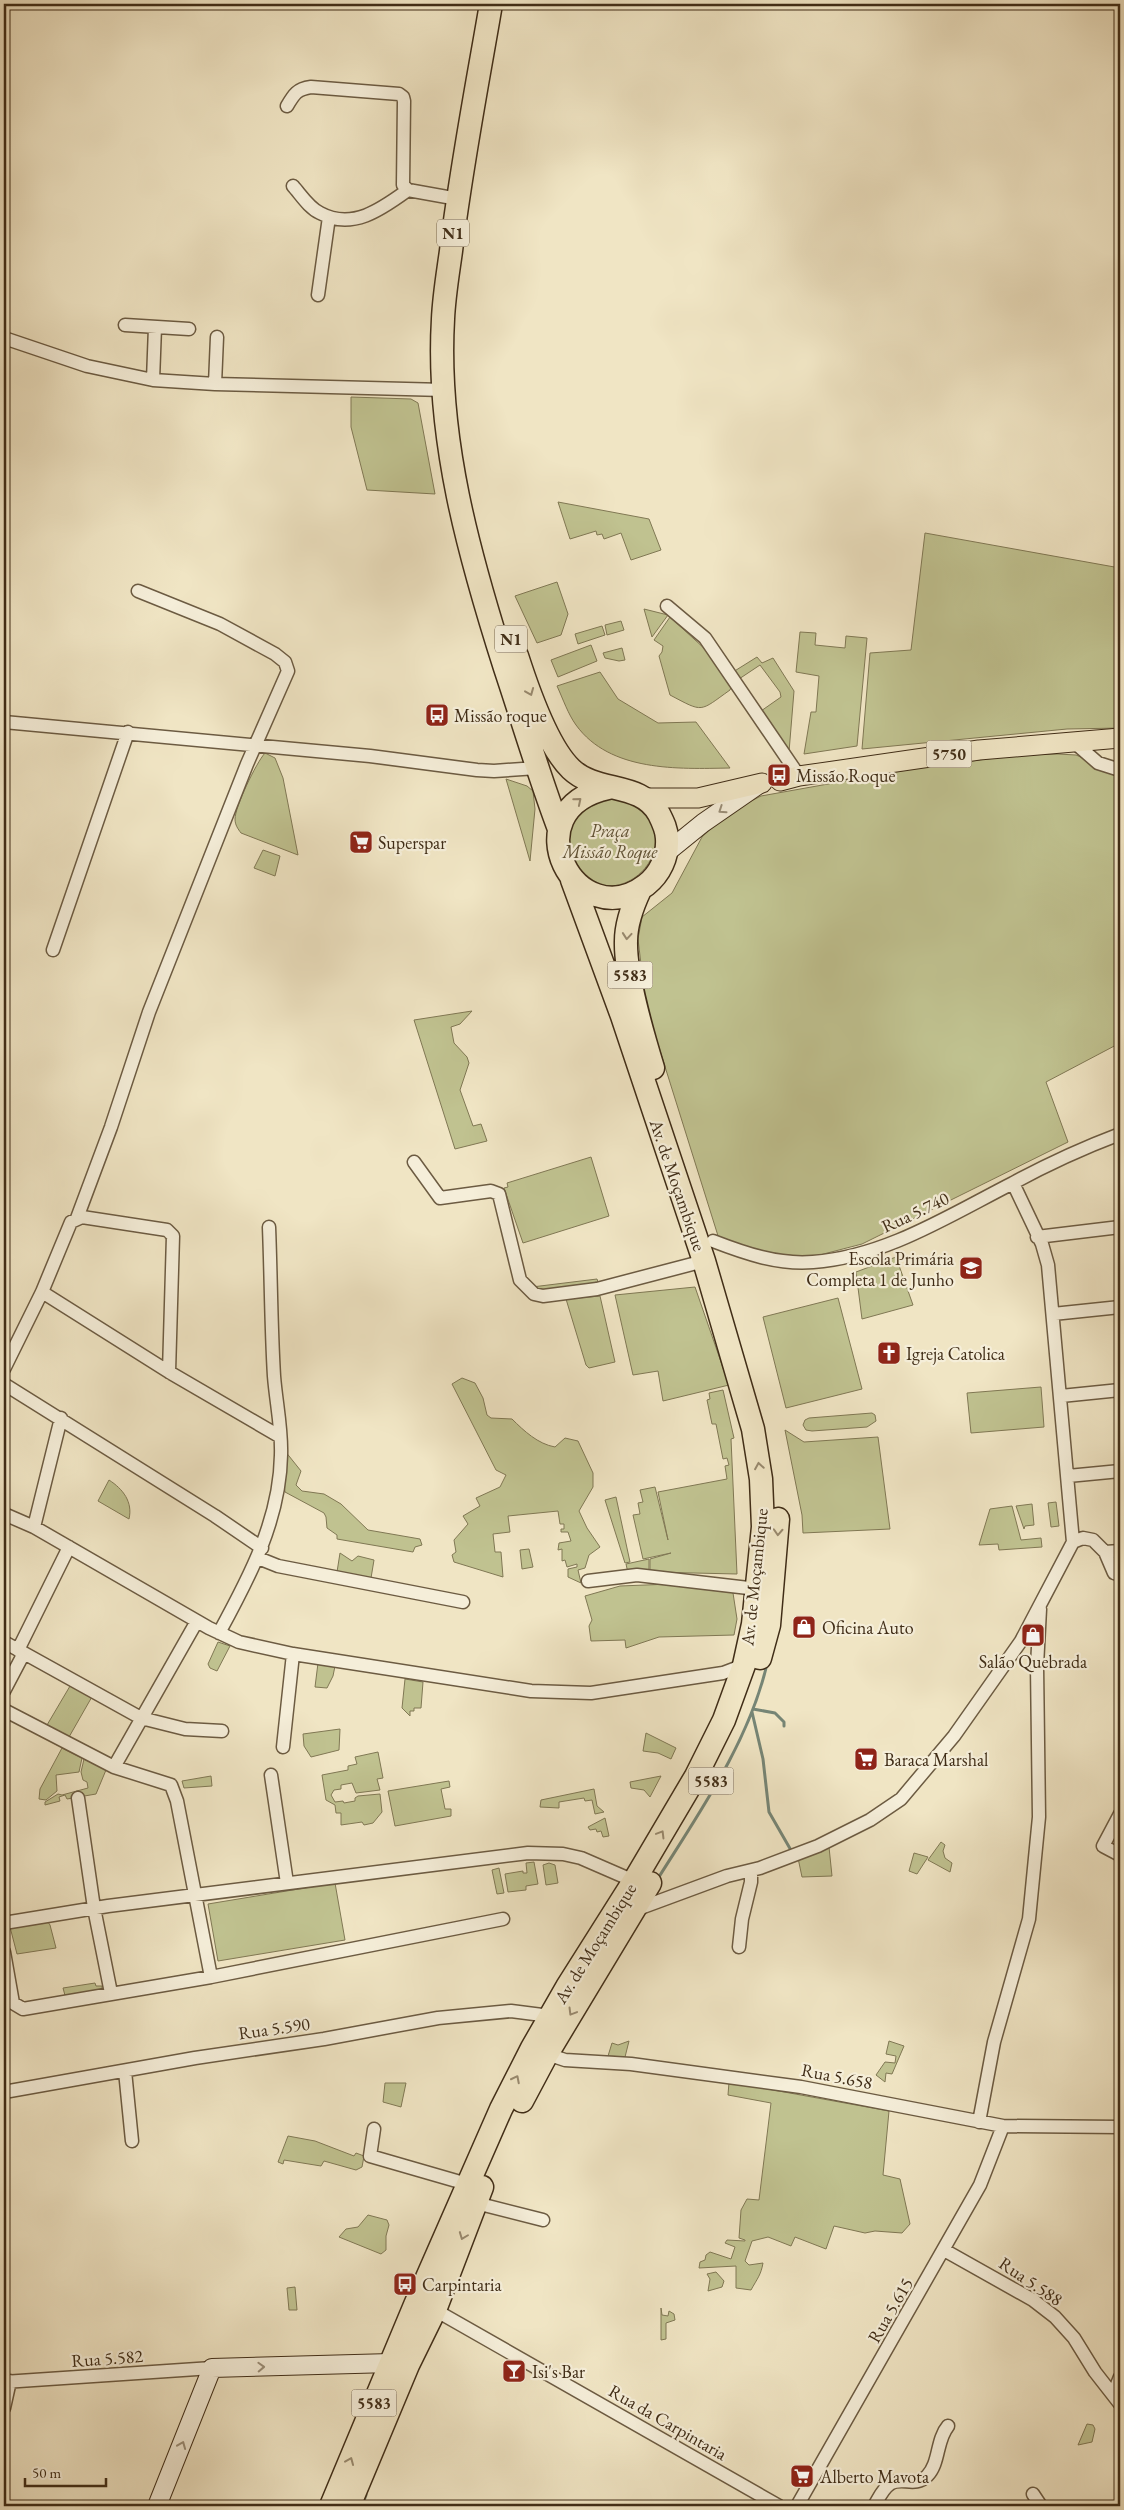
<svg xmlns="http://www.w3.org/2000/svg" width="1124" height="2510" font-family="'EB Garamond',serif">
<rect width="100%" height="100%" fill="#f0e5c4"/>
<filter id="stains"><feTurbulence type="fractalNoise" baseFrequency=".004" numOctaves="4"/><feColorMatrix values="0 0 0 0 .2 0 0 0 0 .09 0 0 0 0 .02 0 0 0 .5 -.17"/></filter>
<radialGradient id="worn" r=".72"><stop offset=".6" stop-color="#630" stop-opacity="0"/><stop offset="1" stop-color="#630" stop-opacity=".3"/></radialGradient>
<path fill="#c0c290" stroke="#807854" d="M351 397 411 399 418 403 435 494 367 490 351 427Z
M558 502 649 519 661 550 631 560 621 533 604 539 602 534 597 535 596 531 570 539Z
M925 533 1120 568V728L1067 729 862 749 870 653 911 650Z
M557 582 568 614 561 635 537 643 515 596Z
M644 609 668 615 652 637Z
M670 617 706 650 731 687 730 690C699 712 704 713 670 695L659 656 662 652 663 646 654 640Z
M621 621 624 630 607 635 605 625Z
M602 626 605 635 578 644 575 634Z
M800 632 816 633 815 645 845 648 846 636 867 638 857 746 804 754 811 712H816L819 676 796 672Z
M591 645 597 661 558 677 551 660Z
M622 648 625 660 619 661 605 658 603 653Z
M757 657 762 663 773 658 794 691 789 752 761 711 781 697 780 692 760 665 739 679 733 672Z
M600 672 618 699 658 723 696 722 730 768C678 769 610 772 576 725 568 714 563 699 557 686Z
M265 753 275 758 283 778 298 855 241 833C238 829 235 825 235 819 235 807 256 763 265 753Z
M1058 754 1076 755 1120 773V1043L1046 1082 1068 1142 862 1244 812 1257 762 1253 719 1239 646 1006 638 939 642 917 672 893 702 837 729 812 761 796 912 769 1017 755Z
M506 779 527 786 533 791 535 809 530 861Z
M620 795C628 800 643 807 648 814 670 844 644 885 610 886 599 886 590 881 582 875 573 869 568 861 568 850 567 832 566 826 575 810Z
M263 850 280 856 275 876 254 868Z
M472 1011 460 1024 451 1027 454 1043 467 1057 469 1063 460 1090 473 1126 481 1124 487 1141 455 1149 414 1020Z
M591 1157 609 1216 523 1243 504 1188 508 1187 507 1183Z
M896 1257 913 1305 862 1319 856 1272Z
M597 1279 599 1285 548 1292 532 1287Z
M695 1287 729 1385 663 1401 658 1371 633 1375 615 1295Z
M600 1296 615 1362 589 1368 586 1365 566 1299Z
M838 1298 862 1389 786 1408 763 1317Z
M462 1378 475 1383 483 1398 487 1415 491 1418 512 1419C524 1431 538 1444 555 1447L565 1438 578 1441 593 1473V1487L579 1511 587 1528 600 1547 589 1555 585 1568 578 1570 581 1583 568 1577V1569L577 1567V1564L567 1567 565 1560 562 1561V1549L558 1550 559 1543 571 1541 568 1532H561V1529H564V1524H560L558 1511 508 1516 510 1532 493 1534 495 1552H501L503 1577 454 1562 452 1555 456 1552 454 1540 468 1524 463 1516 480 1506 476 1498 500 1487 506 1475 496 1470 452 1384Z
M1041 1387 1044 1427 971 1433 967 1393Z
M723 1390 734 1438 731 1439 737 1574 650 1572V1559L671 1553 643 1559 633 1515 640 1514 638 1503 643 1502 640 1490 655 1487 668 1540 658 1492 727 1479 725 1466 729 1465 727 1458 723 1459 716 1424H712L707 1400 710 1399 709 1393Z
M872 1413 875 1415 876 1421 867 1427 812 1431 806 1430 803 1425 805 1420 809 1418Z
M785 1430 804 1442 878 1437 890 1529 803 1533 802 1515Z
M285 1451 301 1471 296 1485 302 1491 324 1494 341 1504 368 1530 420 1539 422 1545 415 1547 413 1552 337 1539V1535L327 1528 326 1517 324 1513 285 1492 283 1480Z
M109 1480C123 1489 133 1502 129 1519L98 1501Z
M616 1497 630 1562 625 1563 605 1500Z
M1056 1502 1059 1526 1051 1527 1048 1503Z
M1032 1504 1034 1525 1025 1526 1024 1529 1016 1506Z
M1012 1506 1021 1540 1041 1538 1042 1547 999 1550 998 1544 979 1545 990 1509Z
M529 1549 533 1567 522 1569 520 1550Z
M340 1553 352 1561 358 1556 374 1560 371 1578 337 1572Z
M649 1559V1573H628L626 1564Z
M671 1584 716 1586 733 1593 737 1619 734 1635 659 1637 626 1648 625 1640 591 1641 589 1626 592 1620 585 1596 620 1586Z
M218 1642 230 1646 217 1671 210 1668 208 1664Z
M318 1663 335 1666 333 1676 327 1688 315 1687Z
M405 1679 423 1682 421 1708H414V1711H410V1716L402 1708Z
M73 1681 93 1695 69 1737 47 1725Z
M340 1729 339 1750 311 1757 304 1746 303 1734Z
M646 1733 676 1748 671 1759 658 1753 643 1751Z
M62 1748 82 1758 79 1772 56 1775 57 1791 46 1800 39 1799 40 1789Z
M378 1752 383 1778 377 1779 380 1790 356 1793 352 1783 341 1785V1789L334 1790 331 1795 335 1802 343 1801 344 1803 355 1801V1798L358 1796 380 1794 382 1812 373 1823 364 1825 362 1822 341 1825V1813H336L335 1805 326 1800 322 1775 348 1770V1766L357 1764 355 1757Z
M84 1759 106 1770 96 1794 67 1799 65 1795 59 1797 60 1801 45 1805V1802L58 1794 62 1795 88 1788 87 1782 83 1780 81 1772Z
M211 1776 212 1786 184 1788 182 1781Z
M661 1776 650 1797 644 1790 631 1788 630 1782Z
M449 1781 450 1787 441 1789 445 1809H451V1816L395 1826 388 1791Z
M594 1789 597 1806 604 1812 595 1814 592 1800 585 1801 584 1798 559 1802V1808L540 1807 541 1800Z
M605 1818 609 1836 603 1837 601 1831 597 1832 596 1829 590 1830 588 1827Z
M941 1842 945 1845 943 1851 945 1858 952 1863 950 1872 928 1860Z
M829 1847 832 1876 802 1877 798 1858Z
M914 1853 928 1857 917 1874 909 1871Z
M534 1862 538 1884 526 1886V1890L508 1892 505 1874 523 1871V1873H527L526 1863Z
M549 1863 555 1865 558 1883 546 1885 543 1865Z
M499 1868 504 1893 497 1894 492 1870Z
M335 1883 345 1940 218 1961 208 1904Z
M46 1919 50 1925 56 1948 17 1954 10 1927Z
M95 1983 96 1986H102V1991L66 1999 63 1988Z
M629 2041 625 2057 608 2056 612 2043 618 2045Z
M889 2041 904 2046 892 2074 886 2073 885 2082 876 2075 885 2062 895 2063 896 2056 886 2054Z
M729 2082 889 2111 883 2175 900 2179 910 2224 902 2233 875 2231 865 2233 834 2226 826 2249 795 2237 791 2246 768 2237 752 2241 745 2261 749 2265 763 2263C761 2275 757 2279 751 2290L736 2288V2266L699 2268 700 2262 705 2260 706 2255 710 2252 731 2259 735 2247 725 2243 727 2240 745 2241V2240L739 2238 741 2210 747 2199 759 2200 771 2103 728 2095Z
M385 2083H406L401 2107 383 2102Z
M288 2136 315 2141 354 2156 356 2153 364 2156 362 2167 356 2170 324 2161 321 2166 284 2160 283 2164 278 2162Z
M368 2215 387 2220 389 2225 386 2236V2250L381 2254 339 2237 346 2229 358 2227Z
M716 2272 724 2281 722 2287 708 2291 710 2279 707 2274Z
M295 2287 297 2310H289L287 2288Z
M661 2308 662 2315 668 2316 669 2311 674 2314 675 2320 666 2323V2339L661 2340Z
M1087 2424 1093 2425 1095 2429 1092 2442 1078 2445Z"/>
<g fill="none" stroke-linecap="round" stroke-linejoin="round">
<path stroke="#768575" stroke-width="3" d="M753 1709 775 1713 784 1722V1726
M752 1712 763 1759 769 1812 792 1852
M657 1880C699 1813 749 1742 767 1664
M362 2506 366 2495"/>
<g stroke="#6c5b42" stroke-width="15">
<path id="street" d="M287 106C294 94 297 89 311 87L399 94 403 97 404 101 403 185 408 190 458 199
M293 186C301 195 309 208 320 213 353 231 383 208 408 190
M318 295 329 217
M125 325 189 329
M4 338 87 366 153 380 215 384 444 390
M153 380 155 327
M215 384 217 337
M667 606 705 638 799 776
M4 722 370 756 477 770 494 771 537 768
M1075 743 1098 763 1120 770
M53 950 128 732
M414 1162 440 1198 491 1191 499 1194 520 1280 534 1294 543 1296 597 1289 704 1261
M1013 1183 1042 1244 1048 1265 1073 1542
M77 1218 111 1127 149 1012 247 764 288 671 285 662 275 654 220 624 138 591
M1037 1237 1120 1227
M713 1241C744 1253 778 1265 813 1262 885 1257 950 1215 1013 1183 1048 1164 1083 1148 1120 1134
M42 1292 169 1372 279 1436
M1053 1314 1120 1307
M4 1369 42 1292 71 1222 82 1217 167 1230 173 1236 169 1372
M4 1384 215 1516 262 1548
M1061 1396 1120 1390
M1068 1476 1120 1471
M4 1514 34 1527 209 1628 239 1642 293 1654 531 1691 591 1693 723 1673 744 1665
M34 1527 61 1418
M1105 1552 1120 1551
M258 1558 278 1566 463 1602
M588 1581 637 1575 757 1589
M219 1633C249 1578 280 1520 281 1455 282 1429 276 1402 274 1376 271 1326 271 1277 269 1227
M4 1642 141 1718 185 1729 222 1731
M18 1650 69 1547
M4 1691 24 1653
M4 1710 114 1767 171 1785 177 1801 211 1977
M283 1747 293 1654
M114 1767 197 1621
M271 1775 287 1883
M78 1798 94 1908 111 1993
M1120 1814 1103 1846 1120 1855
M635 1910 727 1876 760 1868 818 1846 870 1820 901 1799 954 1736 1021 1641 1073 1542 1083 1538 1093 1540 1105 1552 1114 1573 1120 1575
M4 1923 108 1906 528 1853 563 1854 581 1858 634 1881
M739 1947 742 1919 751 1882V1871
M4 1952 13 2003 23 2009 211 1977 503 1919
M547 2054 565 2060 631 2064 801 2087 1003 2126 1120 2127
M125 2071 132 2141
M4 2092 195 2058 324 2039 438 2018 511 2011 550 2016
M979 2122 994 2042 1029 1919 1039 1817 1037 1666 1040 1609
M374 2129 370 2156 467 2184
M476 2203 543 2220
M944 2250 1033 2300 1055 2317 1074 2338 1095 2372 1120 2404
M435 2310 779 2506
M4 2382 212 2368
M1113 2395 1120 2377
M4 2408 10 2381
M1033 2494 1041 2506
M797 2506 980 2185 1003 2126
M874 2506C878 2500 883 2488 890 2484 901 2476 915 2488 927 2476 940 2463 936 2440 948 2426"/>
</g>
<g stroke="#402d17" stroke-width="20">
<path id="secondary" d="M666 853 703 823 758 785
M157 2506 212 2368 391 2363 403 2364"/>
</g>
<g stroke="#402d17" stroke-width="21">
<path id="primary" d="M780 781 799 776 979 750 1120 738
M647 798H698L762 783"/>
</g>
<g stroke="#402d17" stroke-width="25">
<path id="highway" d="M491 4C477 86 461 168 451 251 448 273 444 296 443 319 436 438 469 555 505 668 523 722 539 776 559 829
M517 656C527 687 548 747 571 769 597 794 641 781 659 814 663 822 667 830 667 839 668 857 660 874 646 885 577 938 509 810 608 788
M640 890C632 907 626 923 626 941 625 975 643 1035 653 1068
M760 1658 769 1625 778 1519
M522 2101 547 2054 650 1883
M331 2506 415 2305 501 2109 532 2048 567 1987 634 1881 696 1776 724 1720 744 1665 753 1624 763 1527 761 1479 753 1429 704 1261 622 1016 572 880
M349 2506 408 2365 435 2310 482 2187"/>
</g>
<use href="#street" stroke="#f5eed9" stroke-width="12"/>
<use href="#secondary" stroke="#f5eed9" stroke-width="18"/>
<use href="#primary" stroke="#f0e5c4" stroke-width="19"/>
<use href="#highway" stroke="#f0e5c4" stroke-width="22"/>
</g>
<defs><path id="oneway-chevron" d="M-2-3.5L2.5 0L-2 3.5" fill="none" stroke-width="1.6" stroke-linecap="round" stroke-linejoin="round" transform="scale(1.25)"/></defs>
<g stroke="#98896e">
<use href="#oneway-chevron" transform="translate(530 692) rotate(68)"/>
<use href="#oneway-chevron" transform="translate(578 801) rotate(-40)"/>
<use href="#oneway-chevron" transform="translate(627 936) rotate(95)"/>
<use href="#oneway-chevron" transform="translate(759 1466) rotate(-99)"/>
<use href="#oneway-chevron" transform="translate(778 1532) rotate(93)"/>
<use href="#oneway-chevron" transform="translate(661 1834) rotate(-59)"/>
<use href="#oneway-chevron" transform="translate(572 2012) rotate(121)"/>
<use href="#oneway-chevron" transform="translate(516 2079) rotate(-63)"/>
<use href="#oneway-chevron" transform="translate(463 2236) rotate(111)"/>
<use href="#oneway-chevron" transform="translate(350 2461) rotate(-67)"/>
</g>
<g stroke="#9a8e78">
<use href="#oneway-chevron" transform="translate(722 810) rotate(146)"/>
<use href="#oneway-chevron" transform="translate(261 2367) rotate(-2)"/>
<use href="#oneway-chevron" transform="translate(182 2445) rotate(-68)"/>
</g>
<defs>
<g id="bus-square" transform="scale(1.25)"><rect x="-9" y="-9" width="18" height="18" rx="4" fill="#8f2418" stroke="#f5eed9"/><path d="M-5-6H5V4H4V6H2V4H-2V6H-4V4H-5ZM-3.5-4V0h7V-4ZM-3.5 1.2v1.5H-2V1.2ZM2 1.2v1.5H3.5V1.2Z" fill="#fff"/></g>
<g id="supermarket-square" transform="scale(1.25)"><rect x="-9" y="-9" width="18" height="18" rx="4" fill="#8f2418" stroke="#f5eed9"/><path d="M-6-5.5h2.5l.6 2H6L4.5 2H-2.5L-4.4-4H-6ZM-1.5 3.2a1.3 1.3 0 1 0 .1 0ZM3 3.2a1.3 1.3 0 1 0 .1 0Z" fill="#fff"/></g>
<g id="school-square" transform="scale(1.25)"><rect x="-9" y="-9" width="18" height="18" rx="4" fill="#8f2418" stroke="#f5eed9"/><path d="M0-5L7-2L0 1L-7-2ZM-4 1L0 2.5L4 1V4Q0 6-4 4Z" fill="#fff"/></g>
<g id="church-square" transform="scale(1.25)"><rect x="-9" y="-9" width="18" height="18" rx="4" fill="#8f2418" stroke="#f5eed9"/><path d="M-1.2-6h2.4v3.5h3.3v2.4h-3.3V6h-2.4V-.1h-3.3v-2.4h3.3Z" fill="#fff"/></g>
<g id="shop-square" transform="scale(1.25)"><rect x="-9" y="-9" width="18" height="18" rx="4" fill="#8f2418" stroke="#f5eed9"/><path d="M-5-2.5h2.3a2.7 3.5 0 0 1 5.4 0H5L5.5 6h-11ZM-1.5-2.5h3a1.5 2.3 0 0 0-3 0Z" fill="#fff"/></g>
<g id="bar-square" transform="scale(1.25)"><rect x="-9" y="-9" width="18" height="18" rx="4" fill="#8f2418" stroke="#f5eed9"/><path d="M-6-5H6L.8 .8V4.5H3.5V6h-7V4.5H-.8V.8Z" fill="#fff"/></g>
</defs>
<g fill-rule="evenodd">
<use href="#bus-square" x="437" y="715"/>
<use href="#bus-square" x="779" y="775"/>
<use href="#supermarket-square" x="361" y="842"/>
<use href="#school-square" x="971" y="1268"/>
<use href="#church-square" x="889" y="1353"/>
<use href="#shop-square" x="804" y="1627"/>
<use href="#shop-square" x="1033" y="1635"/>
<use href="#supermarket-square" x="866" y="1759"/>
<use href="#bus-square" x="405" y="2284"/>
<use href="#bar-square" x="514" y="2371"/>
<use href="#supermarket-square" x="802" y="2476"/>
</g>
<g text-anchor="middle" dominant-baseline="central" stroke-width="4.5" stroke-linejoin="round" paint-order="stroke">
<g fill="#f5eed9" stroke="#766751" stroke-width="1">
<rect x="437" y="219.5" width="32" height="27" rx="4"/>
<rect x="495" y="625.5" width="32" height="27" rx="4"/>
<rect x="926.5" y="740.5" width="45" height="27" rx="4"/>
<rect x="607.5" y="961.5" width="45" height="27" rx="4"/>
<rect x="688.5" y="1767.5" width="45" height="27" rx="4"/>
<rect x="351.5" y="2389.5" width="45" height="27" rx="4"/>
</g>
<g font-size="16" font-weight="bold" fill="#402d17">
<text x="453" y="233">N1</text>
<text x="511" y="639">N1</text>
<text x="949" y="754">5750</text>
<text x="630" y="975">5583</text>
<text x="711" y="1781">5583</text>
<text x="374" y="2403">5583</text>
</g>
<g font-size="18" fill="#402d17" stroke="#f5eed9" text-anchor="start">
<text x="454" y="715">Missão roque</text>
<text x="796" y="775">Missão Roque</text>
<text x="378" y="842">Superspar</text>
<text x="954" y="1258" text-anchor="end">Escola Primária<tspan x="954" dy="21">Completa 1 de Junho</tspan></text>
<text x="906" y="1353">Igreja Catolica</text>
<text x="822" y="1627">Oficina Auto</text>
<text x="1033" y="1661" text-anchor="middle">Salão Quebrada</text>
<text x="884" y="1759">Baraca Marshal</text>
<text x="422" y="2284">Carpintaria</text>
<text x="532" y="2371">Isi's Bar</text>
<text x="820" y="2476">Alberto Mavota</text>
</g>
<g font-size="18" font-style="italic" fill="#605235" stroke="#f5eed9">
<text x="610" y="830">Praça<tspan x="610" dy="21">Missão Roque</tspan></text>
</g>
<g font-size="18" fill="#402d17" stroke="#f5eed9">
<text transform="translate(678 1185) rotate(71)">Av. de Moçambique</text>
<text transform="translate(915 1212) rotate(-25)">Rua 5.740</text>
<text transform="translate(754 1577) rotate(-84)">Av. de Moçambique</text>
<text transform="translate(595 1943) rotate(-58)">Av. de Moçambique</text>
<text transform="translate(274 2028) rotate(-8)">Rua 5.590</text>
<text transform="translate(837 2076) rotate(11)">Rua 5.658</text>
<text transform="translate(1031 2281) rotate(34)">Rua 5.588</text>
<text transform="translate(890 2310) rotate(-60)">Rua 5.615</text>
<text transform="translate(107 2358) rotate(-4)">Rua 5.582</text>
<text transform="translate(668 2422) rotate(30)">Rua da Carpintaria</text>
</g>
</g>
<rect width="1124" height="2510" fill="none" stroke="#f0e5c4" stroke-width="20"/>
<rect x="5" y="5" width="1114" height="2500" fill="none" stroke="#402d17" stroke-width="2.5"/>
<rect x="10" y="10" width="1104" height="2490" fill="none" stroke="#402d17"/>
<path d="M25 2478v8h81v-8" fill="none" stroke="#402d17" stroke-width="2.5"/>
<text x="32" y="2478" font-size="15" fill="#402d17" stroke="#f5eed9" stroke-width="4" paint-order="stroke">50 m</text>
<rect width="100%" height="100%" filter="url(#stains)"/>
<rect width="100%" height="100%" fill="url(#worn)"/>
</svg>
